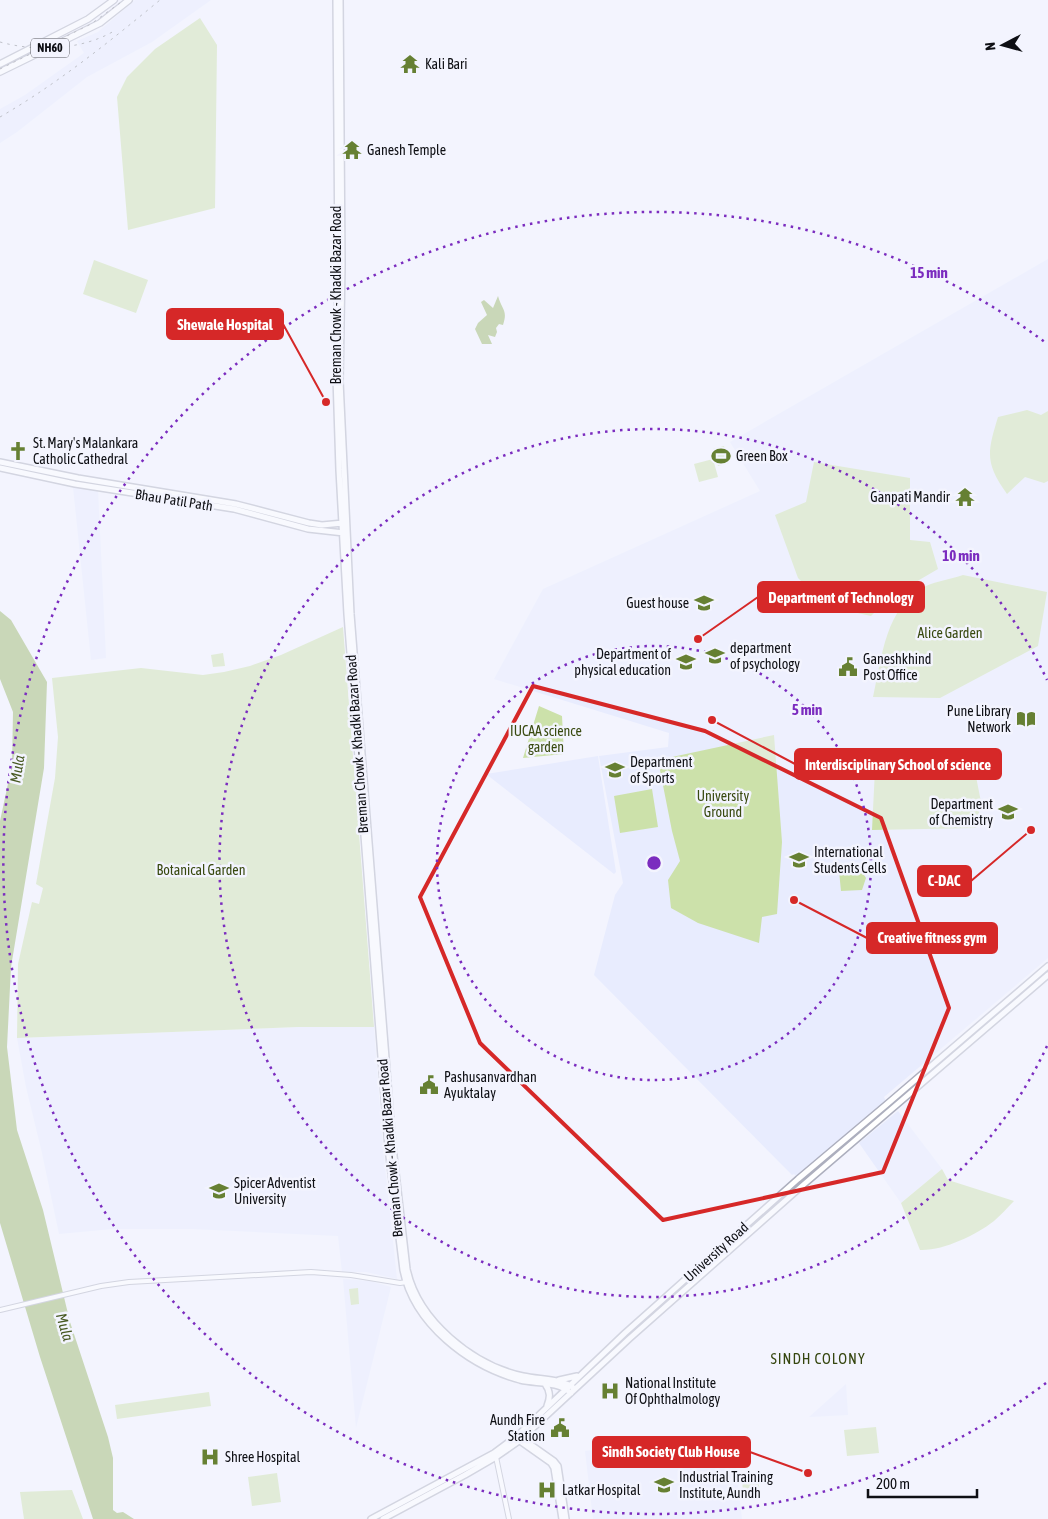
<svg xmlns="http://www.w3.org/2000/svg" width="1048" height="1519" font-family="'Asap Condensed',sans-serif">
<rect width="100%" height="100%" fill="#f3f4fe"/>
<path fill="#e8ecfe" d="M135 0H211L152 42 87 77 17 132 0 143V109L25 95 84 53 77 41 98 32Z
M1048 259V958L884 1097 886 1102 797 1177 794 1174 792 1175 594 975 615 895 623 883 599 756 668 747 669 733 494 679 543 589 760 491 730 442Z
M73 487 98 490 106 658 91 660Z
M598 756 616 872 614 874 486 774Z
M298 1027H374L383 1148 397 1279 366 1272H342L338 1236 193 1229H112L59 1234 42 1153 26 1087 17 1038Z
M898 1111 942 1169 901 1203 859 1143Z
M343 1279 370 1281 391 1287 356 1428Z
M846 1384 848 1415 809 1417Z
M732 1435 742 1519H593L585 1451Z"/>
<path fill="#cce1aa" d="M200 18 217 45 215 208 128 230 117 97 127 77 155 49Z
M94 260 148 280 136 313 83 294Z
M1027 410 1041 415 1048 411V481L1044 483 1025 477 1007 494C985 463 987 453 998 417Z
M724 446 729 463 718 466 713 449Z
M713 459 718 477 699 482 694 464Z
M814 462 910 478V540L930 542 938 569 890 597 871 616 826 606 798 578 775 515 806 502Z
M963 575 1047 592 1038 646 940 698 873 697C882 658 885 606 926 586 937 581 951 579 963 575Z
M343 627 374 1027H298L17 1038 18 964 32 902 39 904 43 888 36 884 55 778 58 737 52 678 141 668 203 675 224 672 250 666 281 655Z
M223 653 225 666 213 667 211 655Z
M539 706 562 716 564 754 523 758Z
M774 735 782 842 777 914 762 917 759 943 698 923 671 908 668 880 680 861 672 831 658 760Z
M876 749 971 751 981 802 976 828 872 830Z
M652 789 658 827 620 833 614 796Z
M861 870 866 878 862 890 841 891 839 871Z
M942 1169 948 1180 1014 1201C1007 1208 1001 1215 994 1221 976 1235 943 1251 920 1250L901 1203Z
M358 1288 359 1304 351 1305 349 1289Z
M209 1392 211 1406 117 1419 115 1405Z
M876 1427 879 1453 847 1456 844 1430Z
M277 1473 281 1502 252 1506 248 1477Z
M758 1476 760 1494 743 1495 742 1477Z
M72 1490 83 1519H24L20 1492Z"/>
<path fill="#97b465" d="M498 296C502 310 508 310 503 325L499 324 496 328 497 332 495 337 488 335 492 344H482L475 329 478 323 487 315 481 302 484 300 493 308Z
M0 611 11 620 47 682 44 768 11 967 7 1047 17 1130 43 1210 70 1322 108 1437 113 1458V1510L117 1513 123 1512 134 1519H93L40 1357 0 1223V821L12 765 13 712 0 679Z"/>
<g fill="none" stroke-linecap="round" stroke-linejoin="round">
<g stroke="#adafbe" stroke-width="6">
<path id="minor" d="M0 1310 101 1286 129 1282 311 1272 351 1275 400 1283 407 1282
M496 1457 509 1519"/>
</g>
<g stroke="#adafbe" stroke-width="8">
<path id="major" d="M336 0 338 265 336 377 339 470 347 614 388 1148 403 1270C414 1324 468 1366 520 1380 537 1384 557 1381 571 1393
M340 0 342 265 340 381 351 614 393 1147 407 1269C418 1321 473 1365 523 1376 541 1380 561 1378 575 1389
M0 462 78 478 236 504 309 523 322 525 343 523
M0 468 75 484 234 509 308 529 344 533
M559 1380 577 1376
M545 1384C551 1392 550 1398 547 1406
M520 1437 554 1461 558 1466 566 1519
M517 1439 551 1463 554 1468 562 1519
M371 1519 494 1453 518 1435 625 1333 798 1179 887 1104 1048 966
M383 1519 465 1475 496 1457 519 1441 629 1339 802 1186 1048 975"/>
</g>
<g stroke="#adafbe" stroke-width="8">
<path id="highway" d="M0 64 88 19 114 0
M0 72 100 23 129 0"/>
</g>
<use href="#minor" stroke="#fff" stroke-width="4"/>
<use href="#major" stroke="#fff" stroke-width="5"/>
<use href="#highway" stroke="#fff" stroke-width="5.5"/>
<path stroke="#82838b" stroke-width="1" stroke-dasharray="2.5 5" stroke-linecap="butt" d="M0 42C36 52 82 50 114 31
M0 69 91 24 124 0
M0 117C57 84 109 42 160 0"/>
</g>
<path d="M0 0H1048V1519H0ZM533 686 705 731 881 818 949 1008 883 1172 663 1220 480 1043 420 897Z" fill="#f3f4fe" fill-opacity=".55" fill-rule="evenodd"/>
<path fill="none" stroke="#d62828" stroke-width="4" stroke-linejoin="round" d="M533 686 705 731 881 818 949 1008 883 1172 663 1220 480 1043 420 897Z"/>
<g fill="none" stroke="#7b2cbf" stroke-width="2.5" stroke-dasharray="2.5 5">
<circle cx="654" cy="863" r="217"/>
<path d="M1047 1046A434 434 0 1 1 1047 680"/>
<path d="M1046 1383A651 651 0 1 1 1046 343"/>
</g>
<defs>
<g id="temple-bare" transform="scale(1.5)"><path d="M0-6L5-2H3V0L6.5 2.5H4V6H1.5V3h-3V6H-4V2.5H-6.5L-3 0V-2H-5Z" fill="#668033" stroke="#f3f4fe" stroke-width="2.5" paint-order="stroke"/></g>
<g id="church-bare" transform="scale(1.5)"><path d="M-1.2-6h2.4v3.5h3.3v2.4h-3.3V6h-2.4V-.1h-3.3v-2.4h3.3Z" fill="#668033" stroke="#f3f4fe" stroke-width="2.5" paint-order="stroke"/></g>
<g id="stadium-bare" transform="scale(1.5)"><path d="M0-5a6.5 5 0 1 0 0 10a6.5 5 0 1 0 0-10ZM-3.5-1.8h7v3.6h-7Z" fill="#668033" stroke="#f3f4fe" stroke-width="2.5" paint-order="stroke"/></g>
<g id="university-bare" transform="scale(1.5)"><path d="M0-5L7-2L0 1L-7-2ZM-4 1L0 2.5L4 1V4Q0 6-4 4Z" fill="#668033" stroke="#f3f4fe" stroke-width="2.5" paint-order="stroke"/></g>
<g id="civic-bare" transform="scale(1.5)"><path d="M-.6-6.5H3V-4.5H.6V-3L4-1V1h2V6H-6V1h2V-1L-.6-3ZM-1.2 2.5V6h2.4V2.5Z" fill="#668033" stroke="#f3f4fe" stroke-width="2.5" paint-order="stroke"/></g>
<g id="library-bare" transform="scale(1.5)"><path d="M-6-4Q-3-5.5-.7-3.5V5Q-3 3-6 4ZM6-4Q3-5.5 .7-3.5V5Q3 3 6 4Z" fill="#668033" stroke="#f3f4fe" stroke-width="2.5" paint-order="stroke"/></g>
<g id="hospital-bare" transform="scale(1.5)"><path d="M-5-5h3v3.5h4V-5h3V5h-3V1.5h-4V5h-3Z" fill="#668033" stroke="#f3f4fe" stroke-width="2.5" paint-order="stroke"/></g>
</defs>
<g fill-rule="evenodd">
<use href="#temple-bare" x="410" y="64"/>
<use href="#temple-bare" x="352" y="150"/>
<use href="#church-bare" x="18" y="451"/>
<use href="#stadium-bare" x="721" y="456"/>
<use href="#temple-bare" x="965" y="497"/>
<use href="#university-bare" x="704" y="603"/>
<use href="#university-bare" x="715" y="656"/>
<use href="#university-bare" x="686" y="662"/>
<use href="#civic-bare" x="848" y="667"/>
<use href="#library-bare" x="1026" y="719"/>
<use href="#university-bare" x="615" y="770"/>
<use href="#university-bare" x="1008" y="812"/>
<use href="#university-bare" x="799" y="860"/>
<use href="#civic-bare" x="429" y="1085"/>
<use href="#university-bare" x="219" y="1191"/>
<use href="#hospital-bare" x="610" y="1391"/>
<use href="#civic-bare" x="560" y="1428"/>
<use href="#hospital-bare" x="210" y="1457"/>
<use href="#university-bare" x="664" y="1485"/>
<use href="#hospital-bare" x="547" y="1490"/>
</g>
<g text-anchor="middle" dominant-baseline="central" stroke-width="5" stroke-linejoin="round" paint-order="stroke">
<rect fill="#f3f4fe" stroke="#53545a" stroke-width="1" x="31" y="38.5" width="38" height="19" rx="4"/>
<g font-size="12" font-weight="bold" fill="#0e0f14">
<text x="50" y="48">NH60</text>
</g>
<g font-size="14" fill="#0e0f14" stroke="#f3f4fe" text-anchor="start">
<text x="425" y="64">Kali Bari</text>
<text x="367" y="150">Ganesh Temple</text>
<text x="33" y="443">St. Mary's Malankara<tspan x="33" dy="16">Catholic Cathedral</tspan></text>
<text x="736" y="456">Green Box</text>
<text x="950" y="497" text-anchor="end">Ganpati Mandir</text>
<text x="689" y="603" text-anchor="end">Guest house</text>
<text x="730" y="648">department<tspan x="730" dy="16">of psychology</tspan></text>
<text x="671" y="654" text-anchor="end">Department of<tspan x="671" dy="16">physical education</tspan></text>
<text x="863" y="659">Ganeshkhind<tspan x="863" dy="16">Post Office</tspan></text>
<text x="1011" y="711" text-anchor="end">Pune Library<tspan x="1011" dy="16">Network</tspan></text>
<text x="630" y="762">Department<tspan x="630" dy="16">of Sports</tspan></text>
<text x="993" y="804" text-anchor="end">Department<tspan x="993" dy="16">of Chemistry</tspan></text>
<text x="814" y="852">International<tspan x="814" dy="16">Students Cells</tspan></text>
<text x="444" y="1077">Pashusanvardhan<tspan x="444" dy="16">Ayuktalay</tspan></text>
<text x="234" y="1183">Spicer Adventist<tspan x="234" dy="16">University</tspan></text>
<text x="625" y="1383">National Institute<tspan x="625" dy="16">Of Ophthalmology</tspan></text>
<text x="545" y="1420" text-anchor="end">Aundh Fire<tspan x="545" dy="16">Station</tspan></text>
<text x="225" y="1457">Shree Hospital</text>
<text x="679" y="1477">Industrial Training<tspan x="679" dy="16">Institute, Aundh</tspan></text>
<text x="562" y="1490">Latkar Hospital</text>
</g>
<g font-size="14" fill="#0e0f14" stroke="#f3f4fe">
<text transform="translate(336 295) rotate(-90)">Breman Chowk - Khadki Bazar Road</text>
<text transform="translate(174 500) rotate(9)">Bhau Patil Path</text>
<text transform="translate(357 744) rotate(-94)">Breman Chowk - Khadki Bazar Road</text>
<text transform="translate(390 1148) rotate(-95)">Breman Chowk - Khadki Bazar Road</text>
<text transform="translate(716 1252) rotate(-42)">University Road</text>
</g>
<g font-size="14" fill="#38490f" stroke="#f3f4fe">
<text x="950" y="633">Alice Garden</text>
<text x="546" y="731">IUCAA science<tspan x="546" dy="16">garden</tspan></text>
<text x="723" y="796">University<tspan x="723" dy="16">Ground</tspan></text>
<text x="201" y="870">Botanical Garden</text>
</g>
<g font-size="15" font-style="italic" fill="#475921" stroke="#f3f4fe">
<text transform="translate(17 769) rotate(-81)">Mula</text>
<text transform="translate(65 1327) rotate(74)">Mula</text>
</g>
<g font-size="15" letter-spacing="1" fill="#35460f" stroke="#f3f4fe">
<text x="818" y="1358">SINDH COLONY</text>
</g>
</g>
<circle cx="654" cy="863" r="8" fill="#7b2cbf" stroke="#f3f4fe" stroke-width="2.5"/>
<g font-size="15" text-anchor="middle" font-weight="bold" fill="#7b2cbf" stroke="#f3f4fe" stroke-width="5" stroke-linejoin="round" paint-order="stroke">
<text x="929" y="278">15 min</text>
<text x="961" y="561">10 min</text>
<text x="807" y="715">5 min</text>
</g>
<path fill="none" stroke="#d62828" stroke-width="2" d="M326 402L283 324M698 639L758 597M712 720L795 764M1031 830L971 881M794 900L867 938M808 1473L750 1452"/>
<g fill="#d62828" stroke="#f3f4fe" stroke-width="2">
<circle cx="326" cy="402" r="5"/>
<circle cx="698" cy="639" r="5"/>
<circle cx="712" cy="720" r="5"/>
<circle cx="1031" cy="830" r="5"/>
<circle cx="794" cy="900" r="5"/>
<circle cx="808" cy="1473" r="5"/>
</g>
<g fill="#d62828" stroke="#d62828" stroke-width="2">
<rect x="167" y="309" width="116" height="30" rx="5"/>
<rect x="758" y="582" width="166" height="30" rx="5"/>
<rect x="795" y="749" width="206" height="30" rx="5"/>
<rect x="918" y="866" width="53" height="30" rx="5"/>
<rect x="867" y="923" width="130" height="30" rx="5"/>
<rect x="593" y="1437" width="157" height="30" rx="5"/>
</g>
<g font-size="15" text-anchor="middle" font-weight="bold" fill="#fff">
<text x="225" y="330">Shewale Hospital</text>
<text x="841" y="603">Department of Technology</text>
<text x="898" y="770">Interdisciplinary School of science</text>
<text x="944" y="886">C-DAC</text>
<text x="932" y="943">Creative fitness gym</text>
<text x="671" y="1457">Sindh Society Club House</text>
</g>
<g transform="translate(1003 45) rotate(264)" stroke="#f3f4fe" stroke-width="4" paint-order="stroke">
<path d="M0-4L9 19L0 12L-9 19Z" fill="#0e0f14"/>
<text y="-8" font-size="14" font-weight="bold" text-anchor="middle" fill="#0e0f14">N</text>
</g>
<path d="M868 1489v8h109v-8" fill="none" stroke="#0e0f14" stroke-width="2.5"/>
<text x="876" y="1489" font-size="15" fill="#0e0f14" stroke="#f3f4fe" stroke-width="4" paint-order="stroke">200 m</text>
</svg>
